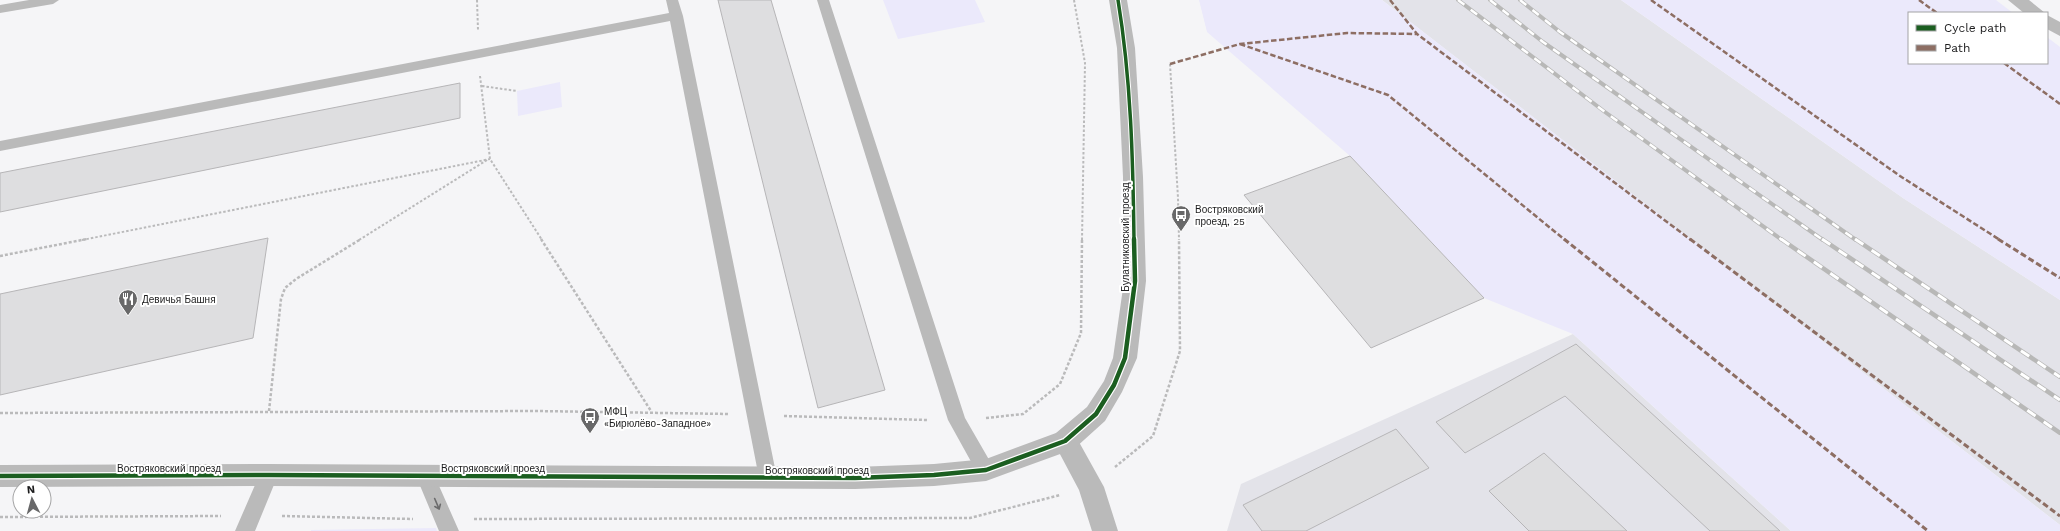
<svg xmlns="http://www.w3.org/2000/svg" width="2060" height="531" font-family="'Work Sans',sans-serif">
<rect width="100%" height="100%" fill="#f5f5f7"/>
<path fill="#e3e3e9" d="M1382 0H1621L1903 198 2060 300V525Z
M1573 334 1791 531H1227L1241 484Z"/>
<path fill="#ebe9fb" d="M883 0H975L985 22 898 39Z
M1199 0H1382L2060 525V531H1791L1573 334 1484 298 1350 156 1207 32Z
M1621 0H1996L2013 13H1909V63H2047V37L2060 47V300L1903 198Z
M560 82 562 107 518 116 517 91Z
M436 528 437 531H311V530Z"/>
<path fill="#dedee0" stroke="#b6b5b7" d="M718 0H771L885 390 818 408Z
M460 83V118L0 212V173Z
M1350 156 1484 298 1371 348 1244 195Z
M268 238 253 338 0 395V294Z
M1576 344 1780 531H1710L1565 396 1465 453 1436 422Z
M1396 429 1429 468 1306 531H1262L1243 505Z
M1544 453 1627 531H1529L1489 491Z"/>
<g fill="none" stroke-linecap="round" stroke-linejoin="round">
<path stroke="#bababb" stroke-width="2" stroke-dasharray="2.5 2" stroke-linecap="butt" d="M477 0 478 30
M1074 0 1085 63 1082 240
M1170 64 1178 198 1179 240
M480 76 490 159 542 240
M482 86 517 91
M82 240 490 159
M359 240 487 160"/>
<path stroke="#bababb" stroke-width="2.5" stroke-dasharray="3 2" stroke-linecap="butt" d="M541 239 651 411
M0 256 87 239
M269 411 281 299 285 288 296 279 361 239
M0 413 537 411 728 414
M784 416 927 420
M986 418 1023 414 1060 384 1081 333 1082 239
M1115 467 1153 436 1180 351 1179 239
M282 516 413 519
M0 517 221 516
M474 519 970 518 1060 495"/>
<path fill="#bababa" fill-rule="evenodd" d="M29 0H59L53 4 0 13V5Z
M666 0H678L683 16 777 478 775 484 768 486 761 484 759 478 670 21 0 151V141L669 13Z
M817 0H829L965 418 995 470 993 476 986 478 979 476 948 420Z
M269 467 276 469 278 475 255 531H235L262 469Z
M425 468 432 470 459 531H439L416 476 418 470Z"/>
<path fill="#bababa" fill-rule="evenodd" d="M2008 0H2029L2045 13H2024Z
M2047 15 2060 22V36L2047 29Z
M1065 430 1074 433 1104 487 1118 531H1092L1079 490 1053 441 1056 433Z"/>
<path fill="#bababa" fill-rule="evenodd" d="M1109 0H1127L1135 48 1143 177 1146 281 1137 358 1122 392 1105 421 1074 449 986 481 934 486 855 489 269 486 0 487V465L269 464 855 467 934 464 986 459 1056 433 1087 407 1104 381 1113 358 1124 281 1123 177 1117 48Z"/>
<g stroke="#b8b8b7" stroke-width="4">
<path id="rail-far1" d="M1458 0 1605 112 1782 240
M1490 0 1543 42 1823 240
M1520 0 1560 32 1856 240"/>
</g>
<g stroke="#b8b8b7" stroke-width="4.5">
<path id="rail" d="M1781 239 2060 433
M1822 239 2060 400
M1855 239 2060 377"/>
</g>
<use href="#rail-far1" stroke="#fff" stroke-width="2.5" stroke-dasharray="8" stroke-linecap="butt"/>
<use href="#rail" stroke="#fff" stroke-width="3" stroke-dasharray="10" stroke-linecap="butt"/>
<path stroke="#8d6e63" stroke-width="2.5" stroke-dasharray="5.5 2.5" stroke-linecap="butt" d="M1390 0 1417 34 1691 240
M1651 0 1900 176 2000 240
M1919 0 1937 13
M1240 44 1388 95 1565 240
M2004 63 2060 104
M1170 64 1240 44 1347 33 1417 34"/>
<path stroke="#8d6e63" stroke-width="3" stroke-dasharray="6 3" stroke-linecap="butt" d="M1564 239 1928 531
M1690 239 2060 516
M1998 239 2060 278"/>
<g stroke="#fff" stroke-width="5.5">
<path id="cycleway-far1" d="M1118 0C1131 79 1133 160 1134 240"/>
</g>
<g stroke="#fff" stroke-width="7">
<path id="cycleway" d="M0 476 269 475 855 478 934 475 986 470 1065 441 1096 414 1114 385 1125 358 1135 281 1134 239"/>
</g>
<use href="#cycleway-far1" stroke="#1b5e20" stroke-width="3.5"/>
<use href="#cycleway" stroke="#1b5e20" stroke-width="4.5"/>
</g>
<defs><path id="oneway-shaft" d="M-6 0H5M1.5-3L5.5 0L1.5 3" fill="none" stroke-width="1.6" stroke-linecap="round" stroke-linejoin="round"/></defs>
<use stroke="#6b6b6c" href="#oneway-shaft" transform="translate(437 504) rotate(67)"/>
<defs>
<g id="bus-pin" transform="scale(1)"><path d="M0 17L-7.5 6A9.5 9.5 0 1 1 7.5 6Z" fill="#686869" stroke="#fff"/><path d="M-5-6H5V4H4V6H2V4H-2V6H-4V4H-5ZM-3.5-4V0h7V-4ZM-3.5 1.2v1.5H-2V1.2ZM2 1.2v1.5H3.5V1.2Z" fill="#fff"/></g>
<g id="restaurant-pin" transform="scale(1)"><path d="M0 17L-7.5 6A9.5 9.5 0 1 1 7.5 6Z" fill="#686869" stroke="#fff"/><path d="M-5-6h1v4h1v-4h1v4h1v-4h1v5L-1.5 .5V6h-2V.5L-5-1ZM5-6V6H3V1.5H1.5Q1.5-4 5-6Z" fill="#fff"/></g>
</defs>
<g fill-rule="evenodd">
<use href="#bus-pin" x="1181" y="215"/>
<use href="#restaurant-pin" x="128" y="299"/>
<use href="#bus-pin" x="590" y="417"/>
</g>
<g text-anchor="middle" dominant-baseline="central" stroke-width="4" stroke-linejoin="round" paint-order="stroke">
<g font-size="10" fill="#1c1c1d" stroke="#fff" text-anchor="start">
<text x="1195" y="209">Востряковский<tspan x="1195" dy="12">проезд, 25</tspan></text>
<text x="142" y="299">Девичья Башня</text>
<text x="604" y="411">МФЦ<tspan x="604" dy="12">«Бирюлёво-Западное»</tspan></text>
</g>
<g font-size="10" fill="#1c1c1d" stroke="#fff">
<text transform="translate(1125 237) rotate(-90)">Булатниковский проезд</text>
<text x="169" y="468">Востряковский проезд</text>
<text x="493" y="468">Востряковский проезд</text>
<text x="817" y="470">Востряковский проезд</text>
</g>
</g>
<rect x="1908" y="12" width="140" height="52" fill="#ffffff" stroke="#a4a4a5"/>
<rect x="1916" y="25" width="20" height="6" fill="#1b5e20" stroke="#a4a4a5"/>
<text x="1944" y="32" font-size="12" fill="#1c1c1d">Cycle path</text>
<rect x="1916" y="45" width="20" height="6" fill="#8d6e63" stroke="#a4a4a5"/>
<text x="1944" y="52" font-size="12" fill="#1c1c1d">Path</text>
<g transform="translate(32 499) rotate(354)"><circle r="19" fill="#ffffff" stroke="#a4a4a5"/>
<path d="M0-3L7 15L0 10L-7 15Z" fill="#686869"/>
<text y="-6" font-size="11" font-weight="bold" text-anchor="middle" fill="#1c1c1d">N</text>
</g>
</svg>
